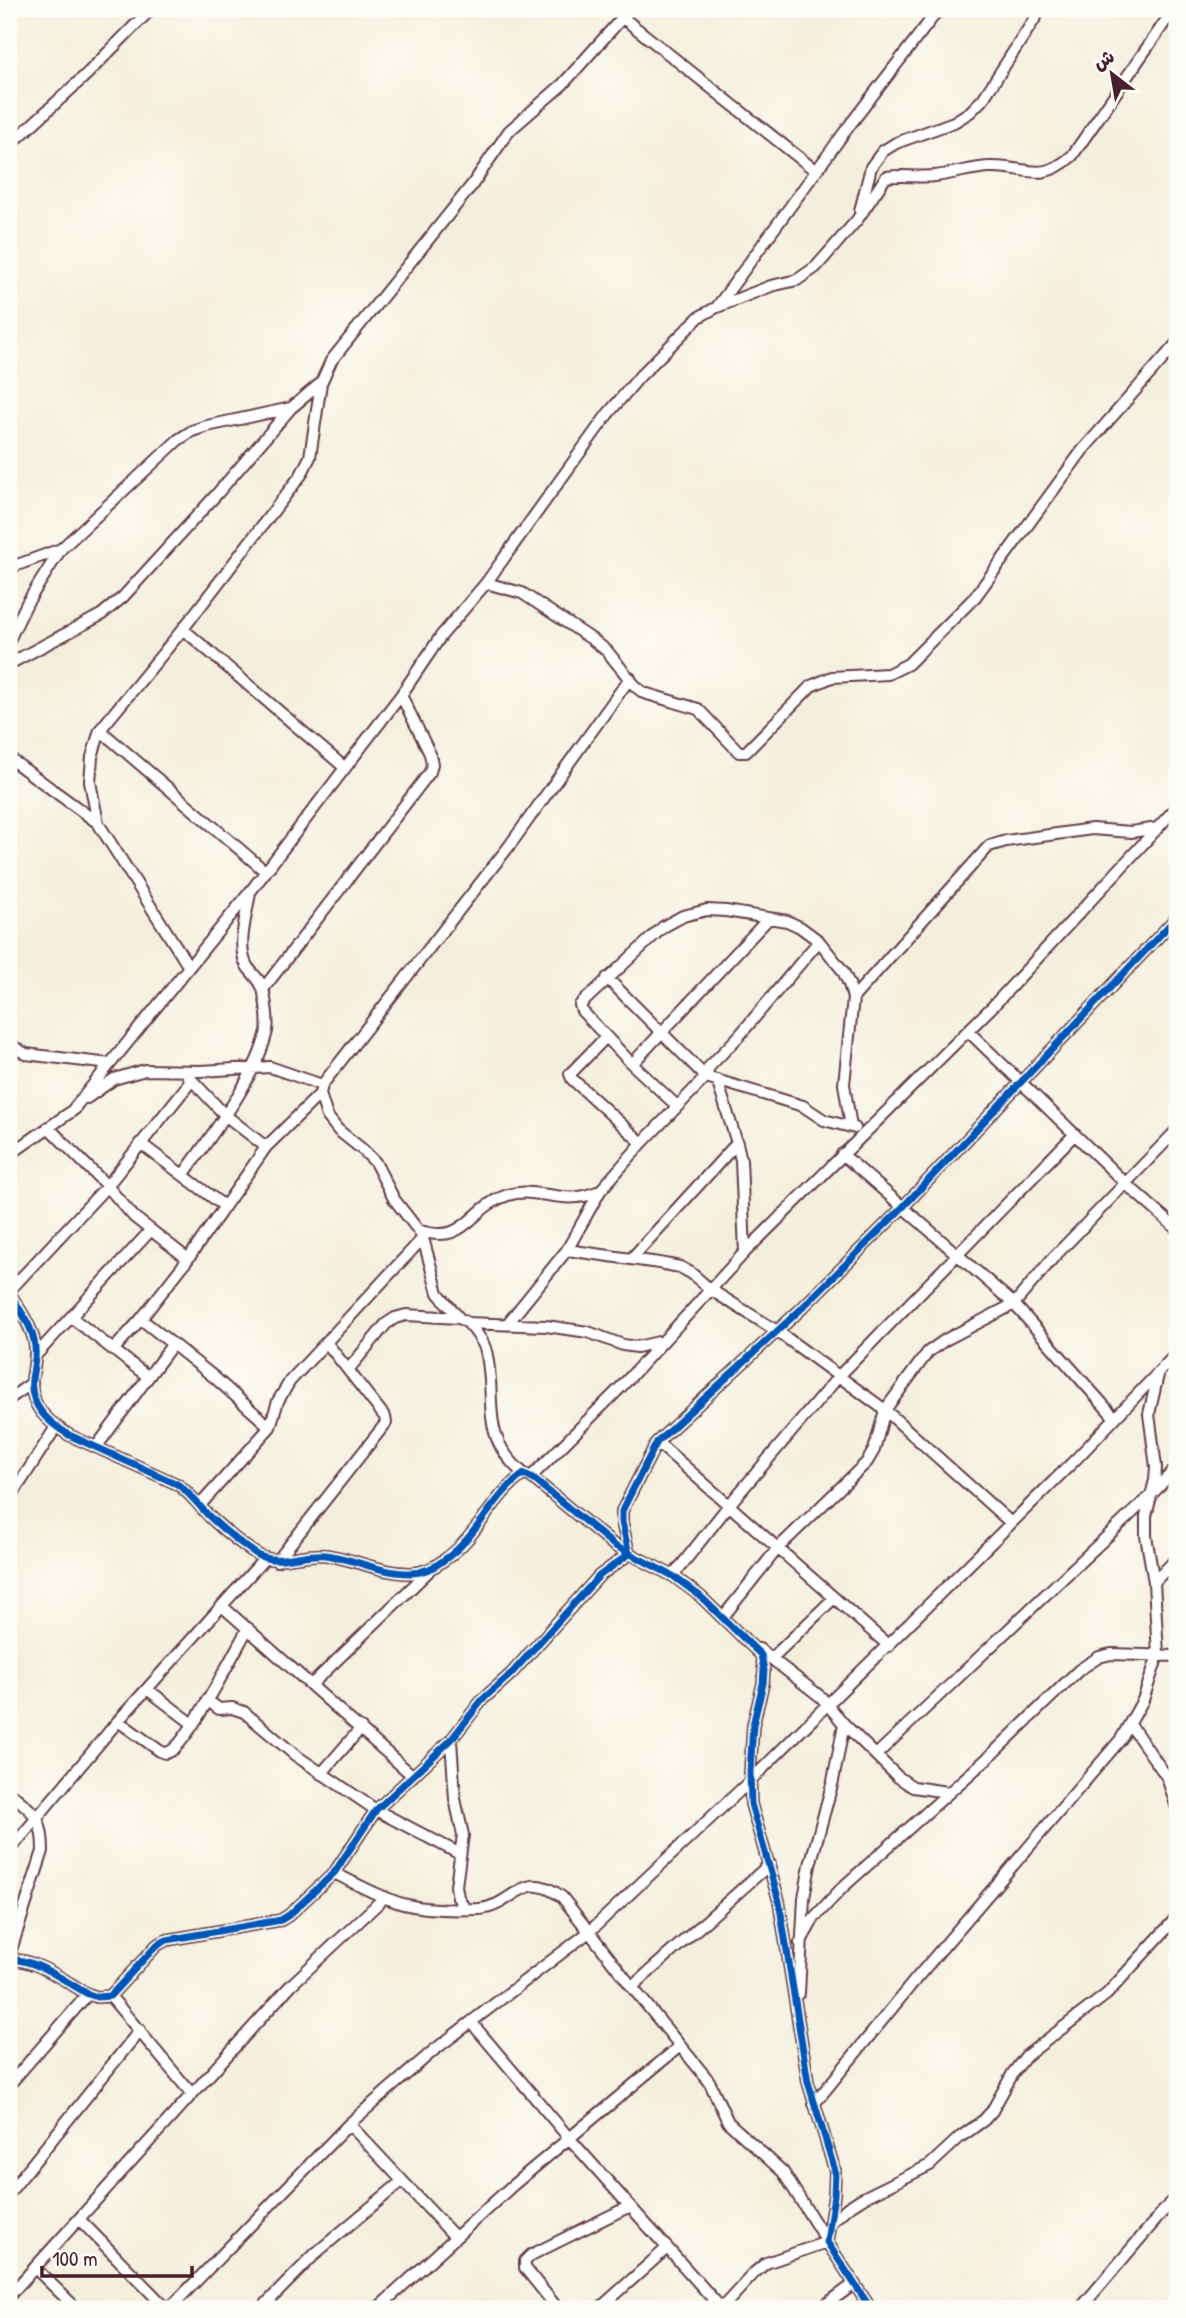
<svg xmlns="http://www.w3.org/2000/svg" width="1186" height="2318" font-family="'Patrick Hand','Playpen Sans Arabic',sans-serif">
<rect width="100%" height="100%" fill="#fdfcf7"/>
<filter id="ink" filterUnits="userSpaceOnUse"><feTurbulence type="fractalNoise" baseFrequency=".0143" numOctaves="2"/><feDisplacementMap in="SourceGraphic" scale="14" xChannelSelector="R" yChannelSelector="G"/><feConvolveMatrix kernelMatrix="1 2 1 2 8 2 1 2 1" color-interpolation-filters="sRGB"/></filter>
<filter id="wash" filterUnits="userSpaceOnUse"><feTurbulence type="fractalNoise" baseFrequency=".00686" numOctaves="4" result="noise"/><feDisplacementMap in="SourceGraphic" scale="28" xChannelSelector="R" yChannelSelector="G"/><feGaussianBlur stdDeviation="1.57" result="paint"/><feColorMatrix in="noise" values="0 0 0 0 0 0 0 0 0 0 0 0 0 0 0 0 0 1.4 0 .05"/><feComposite in="paint" operator="in"/></filter>
<g filter="url(#wash)">
<rect width="100%" height="100%" fill="#f4efdc"/>
</g>
<g filter="url(#ink)">
<g fill="none" stroke-linecap="round" stroke-linejoin="round">
<g stroke="#643e46" stroke-width="14">
<path id="minor" d="M622 17 816 171
M9 146 87 74 151 9
M860 211 871 167 883 151 896 143 954 122 970 112 983 99 1041 9
M717 307 849 126 939 9
M9 568 61 549 178 440 192 431 207 426 291 408 321 383 331 361 472 185 509 131 563 84 630 9
M486 583 522 593 593 640 607 651 636 687 644 693 698 709 739 752H746L811 686 832 677 888 674 908 664 975 597 1082 451 1177 343
M183 629 344 767
M9 640 27 603 61 549
M9 664 101 615 123 597 216 495 291 408
M100 730 265 871
M9 758 98 823
M189 967 98 823 90 782 92 757 100 730 183 629 301 475 310 457 321 383
M607 978 706 1077 803 1106 824 1120 855 1128
M264 988 430 772 432 764 430 754 401 695
M853 998 989 846 1006 841 1092 829 1131 832 1158 828
M968 1031 1125 1183 1177 1229
M606 1037 570 1074 572 1079 642 1143
M9 1044 26 1054 110 1064
M632 1064 769 918
M188 1076 225 1115 266 1147
M717 1080 737 1143 741 1160 745 1252
M320 1094 327 1116 338 1130 363 1150 375 1162 394 1199 418 1230 423 1238 438 1293 459 1318
M87 1098 114 1079 145 1070 201 1071 270 1067 322 1085
M677 1106 632 1064 582 1011 580 1005 663 927 683 916 707 910 726 911 787 921 800 927 819 941 843 971 849 984 853 998 844 1084 851 1127
M71 1112 250 892 401 695 441 636 486 583 607 415 640 376 699 317 717 307 771 286 797 280 816 267 857 220 886 177C902 174 919 178 935 176 953 174 971 168 989 167 1026 165 1039 185 1072 156L1174 9
M48 1127 107 1186 134 1217 188 1259
M140 1143 224 1206
M842 1154 1014 1304 1115 1418
M9 1155 75 1109
M184 1174C212 1134 256 1079 267 1031 269 1019 266 1005 264 993 263 982 253 975 247 966 236 946 247 914 250 892
M418 1230C467 1247 469 1207 508 1195 533 1187 559 1202 584 1196 589 1195 595 1193 600 1191
M567 1250 659 1263 680 1267 691 1273 711 1290 777 1331 885 1410 1011 1523
M631 1259 737 1143
M9 1291 107 1186 192 1080
M9 1292C17 1306 31 1324 34 1341 37 1354 34 1366 32 1379 29 1406 48 1422 69 1435L177 1484C192 1494 199 1507 211 1518 225 1531 242 1545 258 1555 277 1566 304 1552 326 1555 355 1559 380 1573 410 1573 423 1573 434 1568 444 1560 478 1537 491 1497 524 1474L531 1477 615 1546 673 1576 700 1596 761 1655 764 1670 763 1684 753 1725 750 1772 751 1804 779 1901 808 2082 835 2171 834 2195 827 2242 871 2309
M71 1317 147 1376
M141 1319 214 1377 270 1427
M468 1323C475 1331 483 1340 486 1351 498 1400 477 1435 524 1474
M508 1323 567 1250 600 1191 642 1143 706 1077 709 1067 739 1036 819 941
M114 1349 141 1319 188 1259 266 1147 320 1094 322 1085 510 845 630 678
M36 1355 151 1230
M348 1370 386 1324 395 1318 406 1315 459 1318 468 1323 546 1326 588 1332 623 1345 637 1347 659 1342
M9 1399 32 1383
M657 1442 889 1646
M97 1446 172 1345
M531 1477 621 1387 745 1252 994 1005 1177 807
M9 1500 56 1427
M201 1504 270 1427 278 1401 290 1381 423 1238
M277 1561 386 1423 385 1417 326 1342
M673 1576 729 1505 839 1376 1074 1135
M1154 1582 1177 1558
M222 1606 413 1776
M723 1617 778 1548 867 1462 874 1450 885 1410 928 1352 945 1340 1014 1304 1052 1259 1177 1130
M759 1649 821 1697 844 1724 898 1777 913 1787 947 1792
M772 1658 834 1598
M312 1684 428 1572
M147 1689 193 1724
M207 1700 219 1709 232 1708 244 1712 295 1755 376 1810 460 1854
M118 1721 160 1751C165 1753 165 1754 171 1751 189 1741 235 1651 248 1628
M1131 1726 1167 1777 1177 1808
M451 1740 455 1799 463 1835 456 1886 458 1897 465 1909
M876 1755 1152 1494 1177 1467
M321 1774 361 1728
M9 1792C34 1813 43 1816 43 1851L9 1956
M9 1851 118 1721 265 1558
M334 1873C357 1884 379 1897 403 1904 426 1910 456 1910 479 1909 515 1906 522 1867 562 1897L632 1987 709 2081 728 2122 783 2172 827 2242 766 2263 754 2273 721 2309
M800 1943 814 1918 843 1887 990 1756 1079 1670 1099 1657 1111 1654 1177 1656
M9 1959C38 1960 63 1980 88 1994L97 1997 110 1996 157 1945 167 1940 281 1920 289 1915 334 1873 376 1810 451 1740 483 1699 511 1674 599 1576 629 1554 622 1522V1511L657 1442 799 1311 902 1208 1177 917
M632 1987 770 1864
M799 1993 804 1898 810 1865 833 1781 844 1724
M110 1996 191 2093
M471 2022 569 2138 722 2309
M9 2085 88 1994
M814 2104 915 1980 1121 1739 1143 1700 1158 1655 1154 1582 1146 1536V1516L1155 1480 1156 1467 1149 1414 1158 1375
M349 2124 455 2237
M9 2193 140 2030
M79 2219 167 2309
M830 2223 847 2208 861 2199 930 2165 959 2138 984 2120 992 2111 1013 2073 1026 2056 1107 1994 1177 1917
M35 2268 77 2309
M9 2296 291 1985 385 1897
M169 2309 349 2124 433 2051 589 1932 750 1781 1076 1459 1177 1353
M261 2309 316 2253 402 2181
M377 2309 513 2185 680 2046
M558 2309 525 2268V2261L531 2255 630 2206
M599 2309 667 2248
M820 2309 854 2284
M1080 2309 1177 2195"/>
</g>
<use href="#minor" stroke="#fff" stroke-width="10"/>
<g stroke="#fdfcf7" stroke-width="11">
<path id="cycleway" d="M9 1292C17 1306 31 1324 34 1341 37 1354 34 1366 32 1379 29 1406 48 1422 69 1435L177 1484C192 1494 199 1507 211 1518 225 1531 242 1545 258 1555 277 1566 304 1552 326 1555 355 1559 380 1573 410 1573 423 1573 434 1568 444 1560 478 1537 491 1497 524 1474L531 1477 615 1546 673 1576 700 1596 761 1655 764 1670 763 1684 753 1725 750 1772 751 1804 779 1901 808 2082 835 2171 834 2195 827 2242 871 2309
M9 1959C38 1960 63 1980 88 1994L97 1997 110 1996 157 1945 167 1940 281 1920 289 1915 334 1873 376 1810 451 1740 483 1699 511 1674 599 1576 629 1554 622 1522V1511L657 1442 799 1311 902 1208 1177 917"/>
</g>
<use href="#cycleway" stroke="#0057b8" stroke-width="7"/>
</g>
</g>
<rect width="1186" height="2318" fill="none" stroke="#fdfcf7" stroke-width="35"/>
<g transform="translate(1112 74) rotate(329)" stroke="#fdfcf7" stroke-width="5" paint-order="stroke">
<path d="M0-5L12 26L0 18L-12 26Z" fill="#4a1f2b"/>
<text y="-10" font-size="19" font-weight="bold" text-anchor="middle" fill="#4a1f2b">ش</text>
</g>
<path d="M42 2266v10h150v-10" fill="none" stroke="#4a1f2b" stroke-width="3.5"/>
<text x="52" y="2266" font-size="21" fill="#4a1f2b" stroke="#fdfcf7" stroke-width="5" paint-order="stroke">100 m</text>
</svg>
